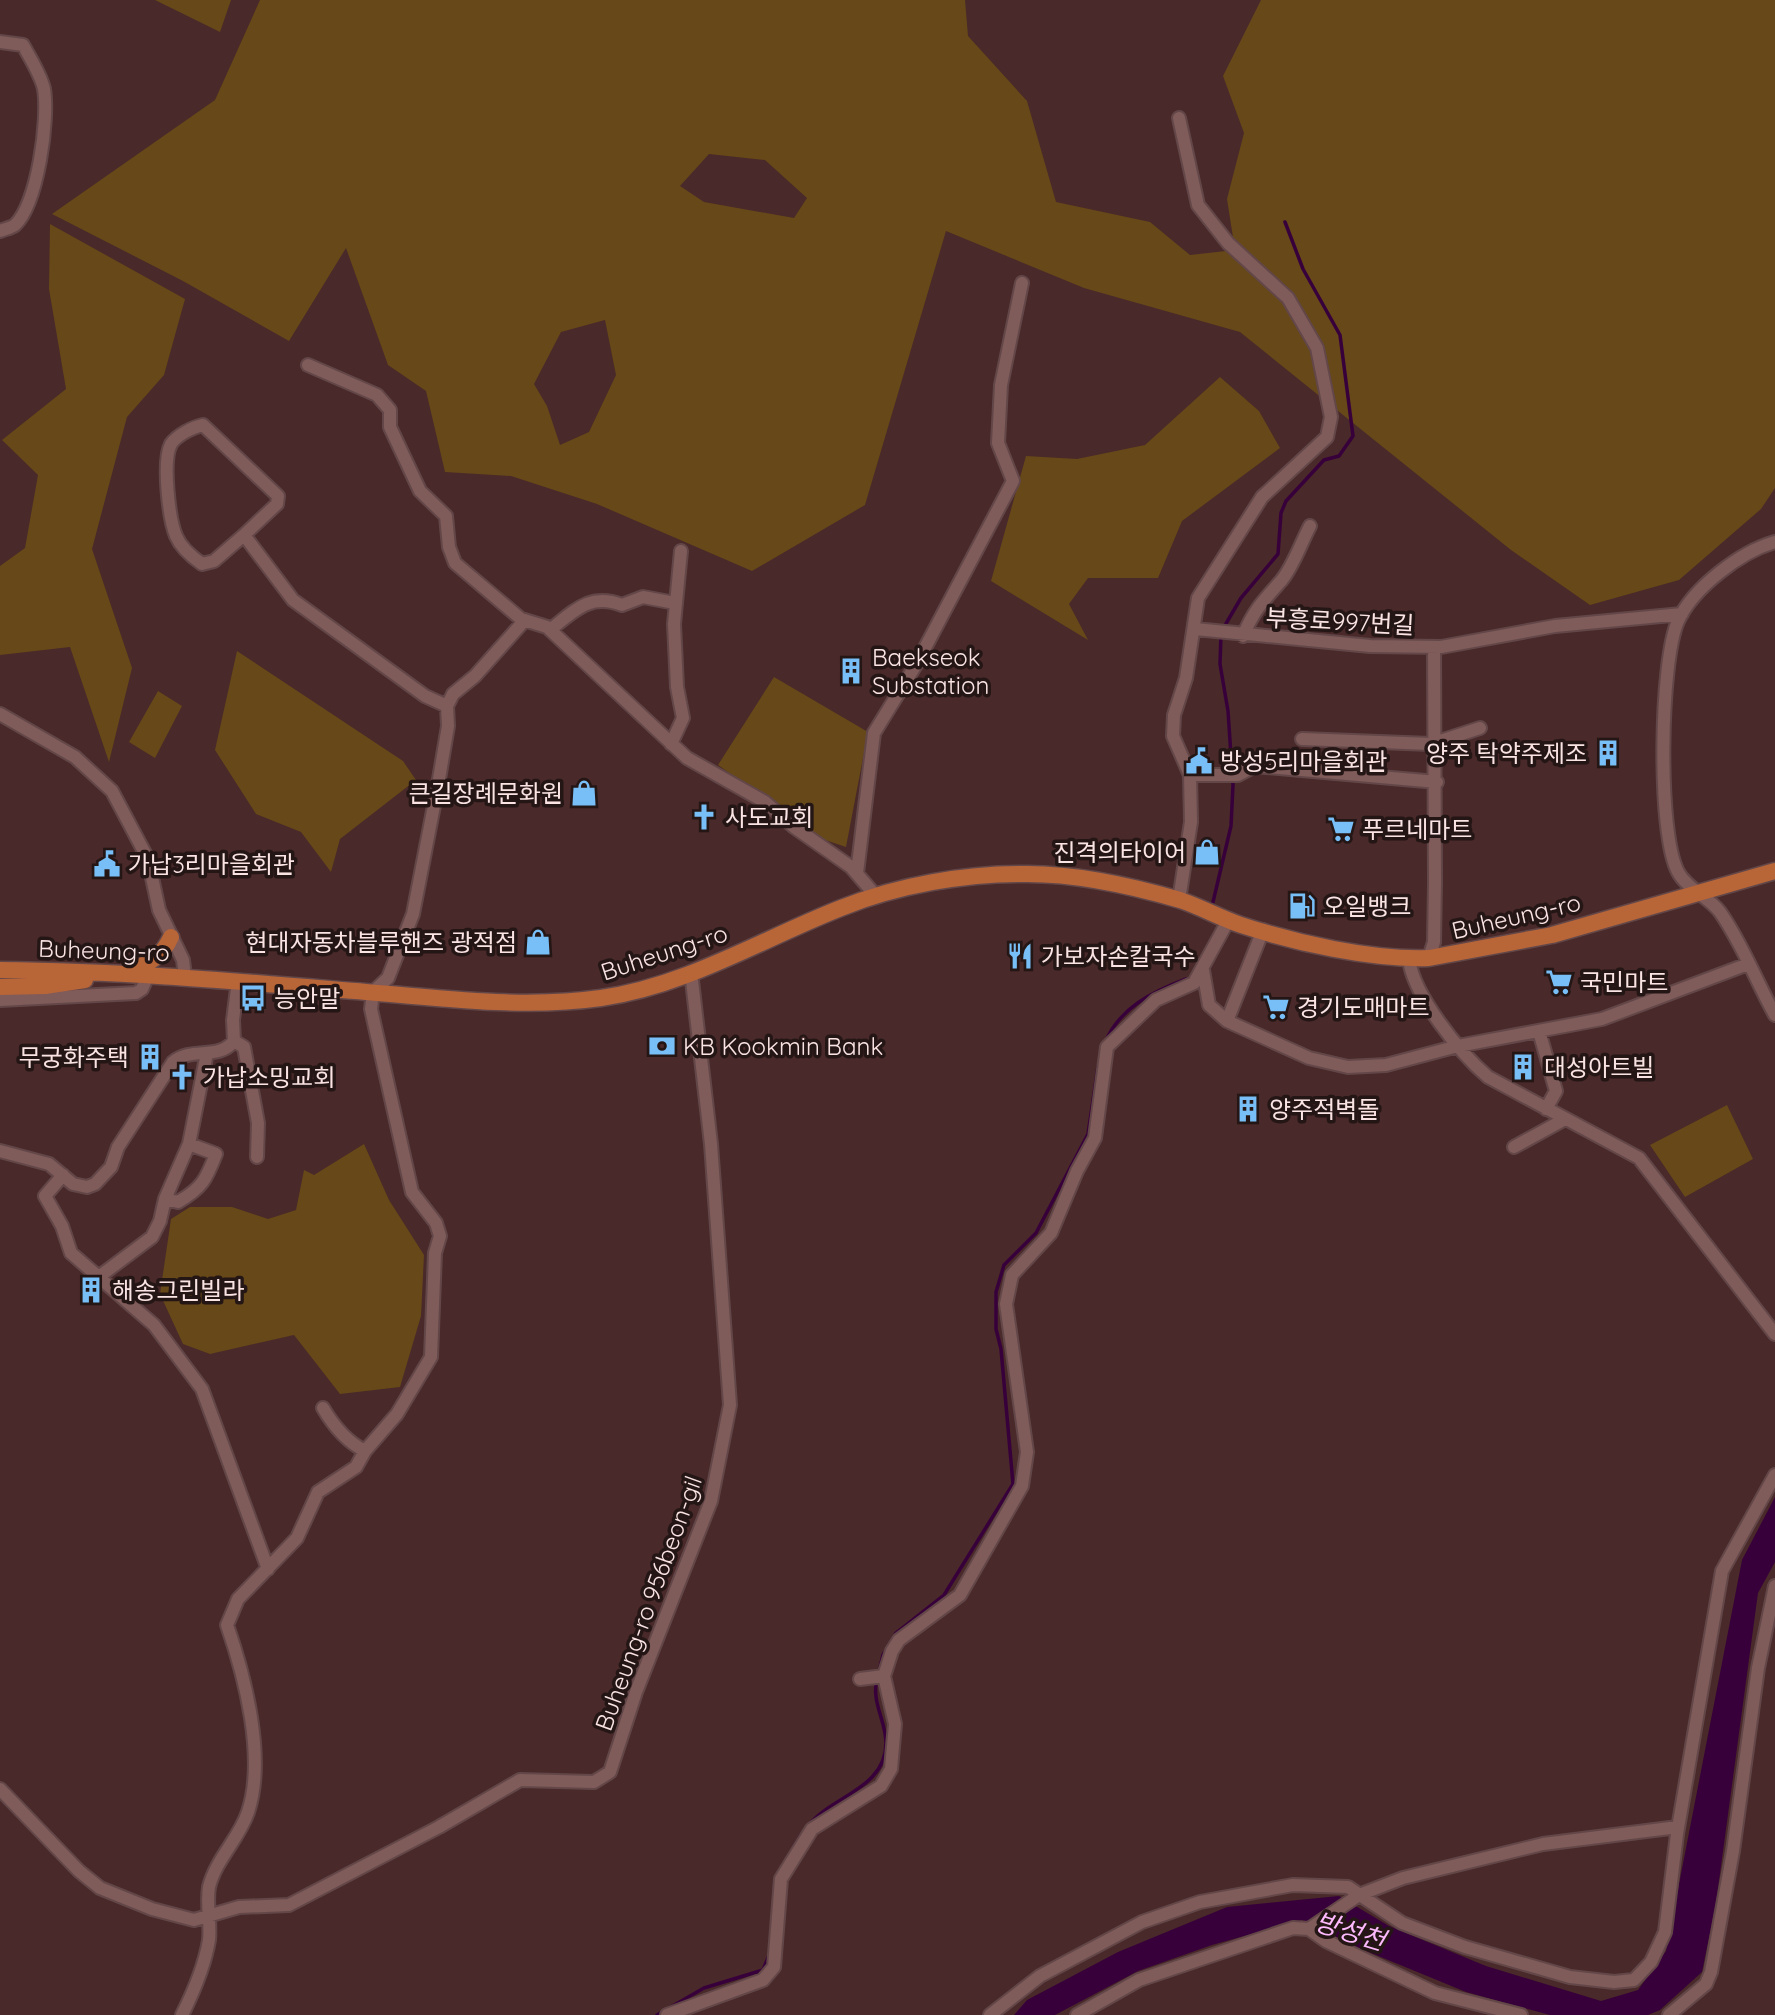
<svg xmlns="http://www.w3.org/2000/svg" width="1775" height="2015" font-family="Quicksand,'Noto Sans KR',sans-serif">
<rect width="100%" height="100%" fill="#492929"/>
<path fill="#664819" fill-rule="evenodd" d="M155 0H231L220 32Z
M260 0H965L968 36 1027 101 1056 202 1150 222 1190 255 1235 250 1227 199 1244 133 1223 76 1261 0H1775V488L1761 509 1679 580 1590 605 1511 550 1240 332 1084 288 946 231 865 505 752 571 597 504 511 476 445 472 426 391 388 365 346 248 289 341 183 281 52 214 215 100ZM709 154 765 160 807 198 794 218 704 202 680 186ZM605 320 616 375 589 432 560 445 547 406 534 384 561 332Z
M50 224 185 299 164 375 127 417 92 549 132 668 109 762 70 647 0 655V566L25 548 38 475 2 440 66 389 49 289Z
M1220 377 1259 411 1280 448 1182 521 1158 578H1088L1069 604 1088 640 991 581 1026 456 1077 459 1145 445Z
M237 651 403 761 416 780 340 839 331 872 301 832 256 814 215 750Z
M774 677 868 732 846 847 822 839 718 765Z
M158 691 182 706 155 758 129 742Z
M1727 1105 1753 1159 1685 1197 1650 1145Z
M364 1144 389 1200 424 1255 421 1316 400 1387 340 1394 294 1335 210 1354 183 1344 160 1294 171 1219 190 1207H232L268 1219 296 1210 304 1170 314 1175Z"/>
<path fill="#38003b" d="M1775 1497V1562L1758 1593 1716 1903 1702 1972 1660 2010 1648 2015H1550L1466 1992 1354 1946 1302 1920 1212 1945 1138 1971 1055 2015H1014L1027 2000 1118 1952 1227 1907 1339 1896 1389 1926 1486 1966 1601 2001 1638 1990 1666 1951 1742 1560Z"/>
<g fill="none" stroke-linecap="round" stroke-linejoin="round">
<path stroke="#38003b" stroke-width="3.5" d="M1224 627 1241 598 1278 554 1281 513 1286 501 1324 460 1339 456 1353 436 1340 335 1303 269 1285 222
M1213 902 1231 826 1233 785 1228 711 1220 664 1221 634
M1105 1043C1119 1008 1152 992 1186 979
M879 1672 883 1655 896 1633 944 1595 1013 1484 1001 1349 996 1329V1292L1004 1265 1036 1233 1088 1134 1098 1067
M808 1826C831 1796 886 1789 886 1743 886 1721 871 1702 877 1679
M780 1870 801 1835
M657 2015 704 1988 763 1970 770 1953"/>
<g stroke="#634748" stroke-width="16">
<path id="minor" d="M0 42 23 45C30 58 41 75 44 89 49 119 38 203 15 225 11 228 5 229 0 231
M308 365 377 395 390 410V427L420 491 446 516 449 547 455 563 521 619 547 627 687 758 765 802 794 827 851 867 876 896
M244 535 214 561 202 564C192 557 181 548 176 536 169 519 162 461 171 444 177 435 193 427 203 425L278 496 277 504 244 535 293 600 425 696 447 706
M1775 542C1740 552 1693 588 1678 621 1660 661 1657 833 1678 872 1687 889 1709 897 1720 912 1742 943 1756 981 1775 1015
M1195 629 1370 646 1441 647 1555 626 1682 614
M550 630C575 610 590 593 622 605L643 597 675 603
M1243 636C1254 610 1263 601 1281 581 1293 567 1301 543 1310 526
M0 714 75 757 112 791 148 859 159 910 183 960 185 976
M1302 739 1431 744 1480 728
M671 744 683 718 677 687 674 624 681 551
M1190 775H1238L1255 766 1437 782
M857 873 874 733 917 663 1013 481 998 443 1001 385 1022 283
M1179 900 1191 822 1190 775 1173 736 1174 715 1186 678 1198 598 1262 497 1327 437 1331 417 1317 348 1288 298 1228 243 1198 205 1179 118
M1263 930 1227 1021 1309 1058 1348 1067 1386 1065 1458 1046 1602 1019 1748 964
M1429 958 1434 942 1435 883 1434 647
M1409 959C1413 995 1460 1053 1488 1077L1639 1158 1775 1334
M1203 970 1209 1005 1227 1021
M0 1000 136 993 142 989 149 973
M1539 1031 1556 1091 1546 1109
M234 1041 244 1047 258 1123 257 1157
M1514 1147 1565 1119
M0 1151 49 1164 73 1184 87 1187 95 1184 111 1167 118 1147 173 1062C192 1046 218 1061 234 1041L233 1020 238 981
M63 1175 45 1196 62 1226 71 1253 154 1325 202 1389 268 1569
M165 1199 178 1202C202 1188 206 1180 216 1154L189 1144
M100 1276 152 1237 160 1221 165 1199 189 1144 207 1053
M323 1408C333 1425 347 1442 365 1451
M860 1679 884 1676
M0 1789 79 1871 100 1888 152 1909 194 1920 239 1907 289 1905 439 1827 520 1780 594 1782 610 1772 636 1692 711 1501 730 1405 711 1144 691 972
M1309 1929 1326 1941 1435 1993 1521 2015
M182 2015C193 1993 205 1964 209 1940 211 1924 206 1904 209 1887 216 1859 239 1839 248 1812 266 1758 245 1677 227 1625L238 1599 297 1538 318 1492 356 1467 365 1451 397 1414 431 1357 435 1253 440 1236 436 1223 412 1192 371 1009 373 992 388 978 413 914 438 785 448 726 447 706 453 694 475 676 524 621
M667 2015 763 1980 774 1967 781 1879 812 1829 881 1786 891 1769 895 1724 884 1676 892 1651 899 1640 960 1595 1022 1486 1027 1452 1006 1304 1012 1275 1051 1233 1077 1171 1095 1138 1107 1047 1156 1000 1194 983 1229 919
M990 2015 1040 1976 1142 1922 1200 1902 1293 1885 1348 1887 1402 1923 1465 1947 1570 1977 1614 1982 1634 1980 1651 1962 1665 1932 1677 1834 1722 1571 1775 1475
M1077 2015 1139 1980 1293 1928 1309 1929 1359 1895 1403 1878 1543 1844 1678 1827
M1669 2015 1706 1984 1711 1972 1733 1851 1758 1668 1775 1586"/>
</g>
<g stroke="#634748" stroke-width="19">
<path id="major" d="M0 970C123 971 244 982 366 992 444 998 522 1009 601 998 686 986 762 939 841 908 898 885 967 873 1028 874 1078 874 1132 886 1180 900 1201 907 1220 918 1241 925 1296 943 1371 960 1429 958L1552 935 1775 871
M132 970C150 963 163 955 171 937
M0 987 45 986 85 980"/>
</g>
<use href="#minor" stroke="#7f5b5a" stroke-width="12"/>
<use href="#major" stroke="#b86538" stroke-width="16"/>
</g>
<defs>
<g id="building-bare" transform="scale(2.1)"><path d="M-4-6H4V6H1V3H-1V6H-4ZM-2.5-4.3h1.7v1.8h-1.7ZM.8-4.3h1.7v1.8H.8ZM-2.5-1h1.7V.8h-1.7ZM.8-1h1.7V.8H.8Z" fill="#78bff7" stroke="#251616" stroke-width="2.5" paint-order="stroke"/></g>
<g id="civic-bare" transform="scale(2.1)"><path d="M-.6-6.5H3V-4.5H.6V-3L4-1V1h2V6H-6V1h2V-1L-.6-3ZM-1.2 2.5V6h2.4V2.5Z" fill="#78bff7" stroke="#251616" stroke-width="2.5" paint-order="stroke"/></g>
<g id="shop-bare" transform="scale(2.1)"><path d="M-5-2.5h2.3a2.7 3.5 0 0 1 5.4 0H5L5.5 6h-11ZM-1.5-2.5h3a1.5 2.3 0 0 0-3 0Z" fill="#78bff7" stroke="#251616" stroke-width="2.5" paint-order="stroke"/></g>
<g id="church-bare" transform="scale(2.1)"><path d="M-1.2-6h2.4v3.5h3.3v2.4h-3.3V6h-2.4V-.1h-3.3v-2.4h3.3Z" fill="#78bff7" stroke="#251616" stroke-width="2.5" paint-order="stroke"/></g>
<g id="supermarket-bare" transform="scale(2.1)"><path d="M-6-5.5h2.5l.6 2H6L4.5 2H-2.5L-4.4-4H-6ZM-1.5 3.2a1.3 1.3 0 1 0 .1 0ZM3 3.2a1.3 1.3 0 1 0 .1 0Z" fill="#78bff7" stroke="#251616" stroke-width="2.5" paint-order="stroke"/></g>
<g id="fuel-bare" transform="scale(2.1)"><path d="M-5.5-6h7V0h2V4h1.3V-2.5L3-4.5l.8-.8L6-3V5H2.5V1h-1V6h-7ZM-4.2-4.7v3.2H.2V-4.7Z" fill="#78bff7" stroke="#251616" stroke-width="2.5" paint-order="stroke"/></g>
<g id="restaurant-bare" transform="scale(2.1)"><path d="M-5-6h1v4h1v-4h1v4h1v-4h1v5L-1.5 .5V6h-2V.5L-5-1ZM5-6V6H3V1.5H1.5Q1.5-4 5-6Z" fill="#78bff7" stroke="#251616" stroke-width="2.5" paint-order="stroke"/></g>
<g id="bus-bare" transform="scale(2.1)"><path d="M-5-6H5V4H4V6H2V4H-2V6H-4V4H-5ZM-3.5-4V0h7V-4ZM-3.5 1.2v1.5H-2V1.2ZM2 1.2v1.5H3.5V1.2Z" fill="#78bff7" stroke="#251616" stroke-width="2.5" paint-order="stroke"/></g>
<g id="bank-bare" transform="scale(2.1)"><path d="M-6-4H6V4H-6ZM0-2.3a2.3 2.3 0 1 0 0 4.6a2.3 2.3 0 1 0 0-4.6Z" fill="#78bff7" stroke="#251616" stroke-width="2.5" paint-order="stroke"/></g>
</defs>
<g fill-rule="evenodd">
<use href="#building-bare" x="851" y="671"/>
<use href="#building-bare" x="1608" y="753"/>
<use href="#civic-bare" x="1199" y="761"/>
<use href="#shop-bare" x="584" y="793"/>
<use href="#church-bare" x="704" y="817"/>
<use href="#supermarket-bare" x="1341" y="829"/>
<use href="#shop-bare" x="1207" y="852"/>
<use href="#civic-bare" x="107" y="864"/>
<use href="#fuel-bare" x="1302" y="906"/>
<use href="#shop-bare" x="538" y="942"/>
<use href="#restaurant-bare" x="1020" y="956"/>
<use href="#supermarket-bare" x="1559" y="982"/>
<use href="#bus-bare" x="253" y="998"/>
<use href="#supermarket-bare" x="1276" y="1007"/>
<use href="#bank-bare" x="662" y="1046"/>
<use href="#building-bare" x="150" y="1057"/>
<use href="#building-bare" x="1523" y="1067"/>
<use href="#church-bare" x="182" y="1077"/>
<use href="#building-bare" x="1248" y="1109"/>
<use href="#building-bare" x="91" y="1290"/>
</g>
<g text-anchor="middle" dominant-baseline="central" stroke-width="7" stroke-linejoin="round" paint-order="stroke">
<g font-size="24" fill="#fae4e3" stroke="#251616">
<text transform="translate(1340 621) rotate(3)">부흥로997번길</text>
<text transform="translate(1516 916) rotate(-13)">Buheung-ro</text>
<text transform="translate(104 950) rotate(2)">Buheung-ro</text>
<text transform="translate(664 952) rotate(-18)">Buheung-ro</text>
<text transform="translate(648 1603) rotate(-70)">Buheung-ro 956beon-gil</text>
</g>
<g font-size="24" fill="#fae4e3" stroke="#251616" text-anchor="start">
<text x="872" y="657">Baekseok<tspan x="872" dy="28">Substation</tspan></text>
<text x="1587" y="753" text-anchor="end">양주 탁약주제조</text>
<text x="1220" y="761">방성5리마을회관</text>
<text x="563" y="793" text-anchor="end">큰길장례문화원</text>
<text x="725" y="817">사도교회</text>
<text x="1362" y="829">푸르네마트</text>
<text x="1186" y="852" text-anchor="end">진격의타이어</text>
<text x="128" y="864">가납3리마을회관</text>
<text x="1323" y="906">오일뱅크</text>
<text x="517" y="942" text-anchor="end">현대자동차블루핸즈 광적점</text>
<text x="1041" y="956">가보자손칼국수</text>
<text x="1580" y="982">국민마트</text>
<text x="274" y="998">능안말</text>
<text x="1297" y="1007">경기도매마트</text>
<text x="683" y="1046">KB Kookmin Bank</text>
<text x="129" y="1057" text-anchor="end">무궁화주택</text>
<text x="1544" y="1067">대성아트빌</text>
<text x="203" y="1077">가납소밍교회</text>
<text x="1269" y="1109">양주적벽돌</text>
<text x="112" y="1290">해송그린빌라</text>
</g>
<g font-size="26" font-style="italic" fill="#fcbafd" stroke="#251616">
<text transform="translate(1350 1931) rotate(17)">방성천</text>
</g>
</g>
</svg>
